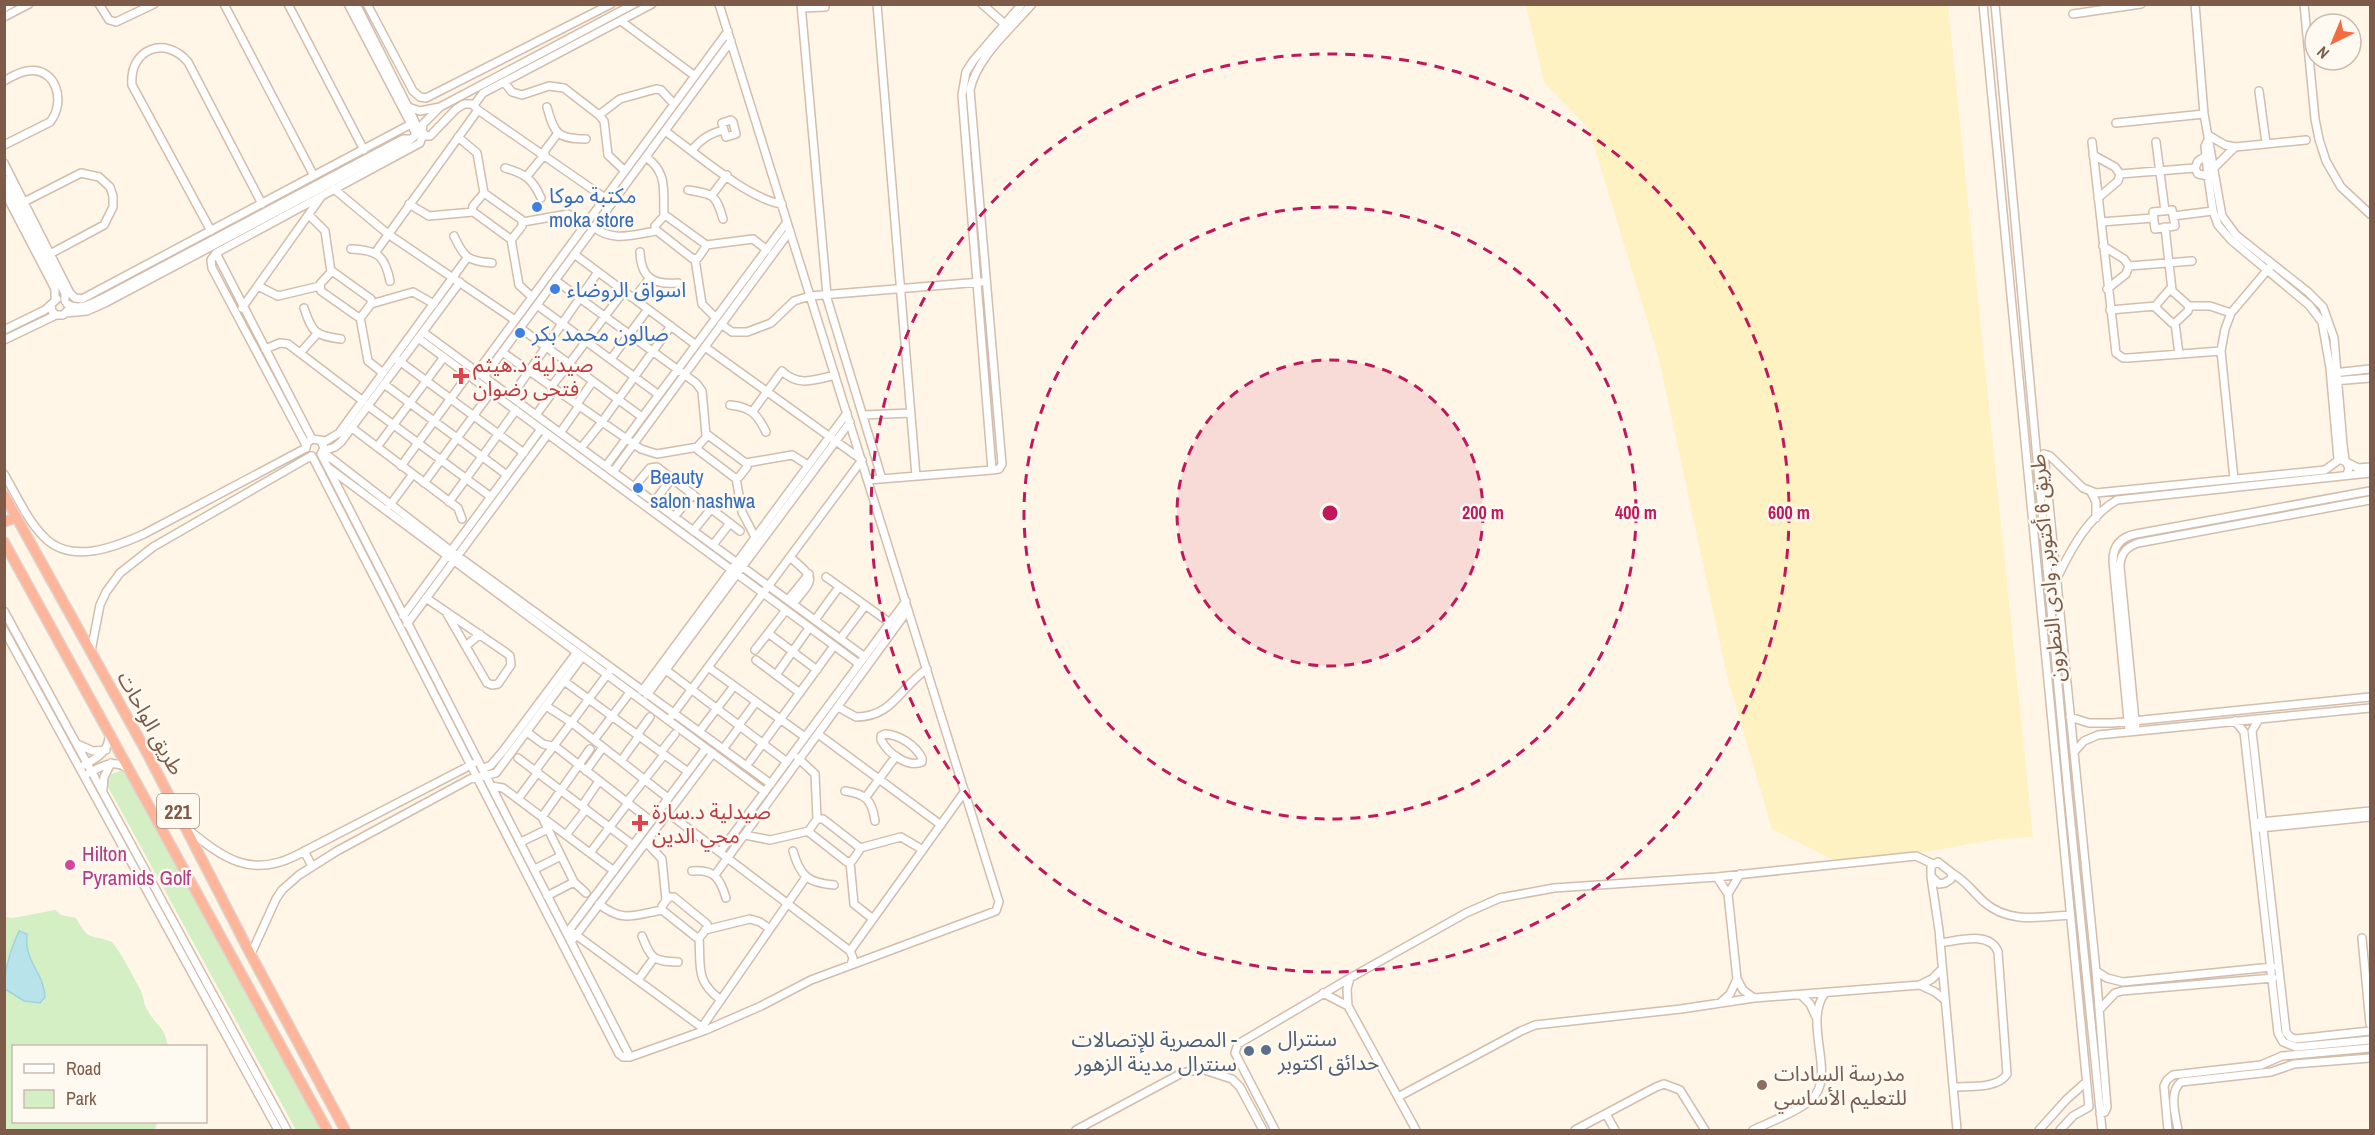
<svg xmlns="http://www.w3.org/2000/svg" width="2375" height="1135" font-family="'Archivo Narrow','Noto Sans Arabic',sans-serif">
<rect width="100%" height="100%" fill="#fff6e8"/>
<path fill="#d5efc4" d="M122 770 128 773 323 1130H296L107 785 111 774Z
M55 910 61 915 76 918C90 943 90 933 112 942 124 957 131 973 140 989 144 996 143 1004 148 1011 157 1027 164 1025 168 1046H14V1122H157L155 1130H5V917L13 918Z"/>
<path fill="#fff2c2" d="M1526 5H1948L2033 837 1997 839 1926 852 1833 860 1772 829 1727 676 1659 359 1589 129 1544 82Z"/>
<path fill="#b9e3eb" stroke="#9ed4de" stroke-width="1.5" d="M19 931 27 934C24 963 44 972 45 997L40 1003 24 1001 5 989C4 968 11 949 19 931Z"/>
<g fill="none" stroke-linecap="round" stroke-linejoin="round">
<g stroke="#d3bdac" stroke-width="10">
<path id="minor" d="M99 4 109 20 116 22 154 4
M224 4 314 176
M288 4 364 150
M356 4 408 107 420 111 440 107 634 4
M367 4 413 91 420 97 426 98 611 4
M801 4 827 295
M877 4 916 476
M982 4 1007 26
M1983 4 2089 1107 2073 1116 2060 1130
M1995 4 2068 794 2102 1130
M2195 4 2204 114 2222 216 2236 235 2308 292 2323 307 2334 338 2343 445 2345 460 2349 468 2347 475
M2304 4 2315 119 2319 139 2326 161 2341 187 2370 214
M4 8 11 4
M802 8 825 7
M2073 14 2141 4
M4 17 29 4
M621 21 695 76
M4 81C11 77 19 72 27 71 57 66 66 103 50 122L4 145
M504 82 512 92 522 95 549 86 564 88 599 115 604 121 608 155 625 171
M2259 91 2266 143
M474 105 483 93 652 4
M547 107C554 133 557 139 586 139
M439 108 423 124 422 131 426 136H430L456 109 464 104H472L478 110 605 198
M599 115 620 99 656 89 661 90 674 104
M731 120 733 122 736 134 726 137 722 123Z
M2116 123 2204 114
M665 131C693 151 749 200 782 204
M2208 135 2225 145 2235 147 2306 140
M458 137 477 153 484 193
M2208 140 2205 146 2208 176 2213 211 2218 225 2231 240 2309 305 2322 322 2330 368 2338 459
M2092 142 2116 353 2123 358H2128L2221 351
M2156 142 2165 211
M692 150C701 139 709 134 723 130
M543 153 558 133
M2093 155 2115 167 2120 174 2118 181 2098 198
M2206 156 2198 161 2195 168 2198 174 2208 176
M646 157C668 173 663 190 664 216
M4 163 70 293 75 298 82 299 411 124
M2215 167 2235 147
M505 168C524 173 533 179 541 198
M2120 174 2195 168
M527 176 545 154
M4 179 65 293V301
M334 189 388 234 515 320
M688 190C713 194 716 194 723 219
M4 191 55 289V300
M484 193 522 220V226L512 239 509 238 472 211 473 206Z
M712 195 727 175
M24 202 81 173 99 177 110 187 113 196V207L104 225 50 254
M409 204 429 216 473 212
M2172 210 2175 226 2155 229 2153 212Z
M309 215 325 231 331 272
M665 215 705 244V248L698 258 693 259 656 230 655 226Z
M2173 216 2213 211
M523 222 568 214 585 225
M2101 222 2153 218
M594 227C613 243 634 234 657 231
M2165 227 2172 290
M211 231 132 85C129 49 165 35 188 62L262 204
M454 236C464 258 468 261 492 263
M511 239 519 285 532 297
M706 245 753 239 767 250
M2103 246 2124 259 2129 266 2126 274 2107 289
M351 249C378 250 385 256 390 281
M640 252C641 278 653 285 678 283
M216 253 312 439
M375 253 478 110
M574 254 696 345
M695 259 702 304 716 318
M2129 266 2192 261
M332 271 371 299V304L361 317H358L321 291 320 284Z
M555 280 696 383 702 391 706 435
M258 286 278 296 320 286
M2170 289 2189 306 2188 311 2175 323H2172L2156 308 2157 304Z
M826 295 882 479
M634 298 650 278
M67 304C79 311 90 304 101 299L403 139H409
M371 304 413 292 434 304
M51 305 52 311 56 315H63L67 311
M2189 306H2210L2231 313
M242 308 321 197
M304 308C312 332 315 336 341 339
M541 308 659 395
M2110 310 2156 306
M65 313 87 311 105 303 406 143 415 136V132L348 4
M360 317 368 361 383 373
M2175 323 2179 354
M721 324 732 332H747L771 323 794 301 810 296 981 282
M4 330 45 310 57 299
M523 330 642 417
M423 332 865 657
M418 338 859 664
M4 340 56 315
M265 349 280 343 288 344 363 401
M502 352 641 449 657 454 698 447
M300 353 317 334
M611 359 648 309
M398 360 524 453
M569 364 624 291
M477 372 728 31
M2333 373 2370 369
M484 377 731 41
M2334 381 2370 378
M384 384 507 475
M551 387 569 364
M511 397 598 272
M577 404 593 381
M730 405C750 407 757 413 766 432
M368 406 491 497
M753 411 782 371C798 387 815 380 835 375
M536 415 555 389
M863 415 911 413
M352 428 458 508 462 519
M560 433 579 406
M708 435 747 464V467L739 477 735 478 698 450V446Z
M321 441 324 448 321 454
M306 445 212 268 211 260 216 253 420 143 422 137 408 107
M377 447 444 357
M306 448 307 443 312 439 326 441 339 433 467 258
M581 448 602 422 671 326
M323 451 335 447 341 442 460 282
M323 452 451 551 771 784
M321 454 630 1057
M2044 454 2096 971 2107 1107 2105 1112 2100 1114
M2044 454 2050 456 2083 488 2096 493 2325 470 2340 459 2358 468 2370 467
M312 456 619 1054 623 1057H630L706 1030 761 1006 811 980 996 911 999 902 719 4
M746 463 792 455 808 465
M401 466 468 375
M606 466 787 222
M329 468 765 792
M992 470 962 95 966 72 973 61 1022 4
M613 472 790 231
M4 474C16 494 27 520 44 537 71 565 115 547 144 534L306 448
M736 478 742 512 755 537
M2234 479 2221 351 2225 329 2231 313 2270 267
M868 480 992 470 999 469 1002 464 970 90C977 57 1010 30 1032 4
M424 483 491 392
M634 487 650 468 657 467 740 531
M2091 492 2096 502V518
M449 502 516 410
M654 502 672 478
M390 505 413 474
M674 517 693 494
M693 531 711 509
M713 545 730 523
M790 557C816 580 815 577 793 604
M826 577 890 623
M2057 578C2071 549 2088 517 2117 500L2370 473
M426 598 505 652 510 656 511 665 498 684 492 685 487 683 446 612
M788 600 809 574
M4 611 287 1130
M403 616 541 429
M815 620 839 587
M407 624 548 434
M4 630 278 1130
M768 633 817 670
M843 635 865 606
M466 646 480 634
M755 650 786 610
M91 651 100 605 106 592 120 573 153 547 311 456
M756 660 800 693
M708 667 805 737
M666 670 787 762
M776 675 807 631
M564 681 688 772
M642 691 847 413
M647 695 850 422
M546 706 571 722 668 798
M838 707 856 717C893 717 900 687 927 669
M671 717 862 460 705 347
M2070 717 2089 723H2113L2370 697
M2259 719 2252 731 2286 1032 2290 1037 2296 1039 2370 1031
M2235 721 2244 732 2278 1033 2283 1042 2296 1047 2370 1040
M739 725 756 702
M702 728 734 686
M2129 731 2113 561C2113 546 2121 537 2136 534L2370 491
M2136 731 2120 567C2120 554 2126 547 2138 543L2370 500
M527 732 543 744 556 747 651 821
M818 734 941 825
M885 734C900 735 915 745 922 758V762C907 768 888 753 881 740V736Z
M637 735 650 717
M594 740 628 695
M77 744 93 751 106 750
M726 745 740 726
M661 752 675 734
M2074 752 2084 741 2098 735 2370 708
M518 758 633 845
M798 758 815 774 817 819
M621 761 639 736
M750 761 831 650
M84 765C97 758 109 752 109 735
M482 769 491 765 503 751 577 652
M535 771 609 672
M586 771 603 747
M89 773C102 766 113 759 128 768
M491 786 503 788 614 871
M103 789 104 777 111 763
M845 791C866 794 872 800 875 821
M866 797 896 756
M518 799 538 772
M627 802 664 755
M582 806 599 781
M668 813 850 951 853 958 851 965
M817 819H823L859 847V851L852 861 847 862 810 833V829Z
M2260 822 2370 811
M2260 828 2370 817
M189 830C222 858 251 878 295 856L473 764
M566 835 586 809
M745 835 770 840 809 831
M523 841 548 829
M646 842 662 859 666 900
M860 848 901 837 923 850
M304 851 312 866
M793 851C800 876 808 883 834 885
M720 852 906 601
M590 853 628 803
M850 862 854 904 873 919
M1938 862 1952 873 1951 879 1945 883 1939 884 1931 876V866Z
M537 868 561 856
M692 871C714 869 720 878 726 898
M1952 873C1966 881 1973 892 1984 902 2009 924 2040 917 2070 915
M715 875 908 610
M1717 877 1728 894 1737 979 1743 990 1754 998
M1931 877 1939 930 1957 1130
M586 893 574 882 542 817 590 749
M1728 894 1740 874
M547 896 574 882
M669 897H674L707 924 708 927 700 937H696L662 910V906Z
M599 904C623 923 634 915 662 910
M705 930 750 919 760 922 770 929
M572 932 704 1029
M567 933 706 748
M642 936C651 959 653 961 678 962
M699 937C701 967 695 981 721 1000
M2362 938 2370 1024
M571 942 713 753
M1940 943C1957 941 1990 930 1998 952L2007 1074C1998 1089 1969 1086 1953 1087
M850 951 965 791
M251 954 276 899 282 890 299 875 337 851 470 779 496 773 582 657
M2096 971 2107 978 2123 982 2272 967
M1350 978 1347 989 1348 1006 1416 1130
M638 980 654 958
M1920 985 1935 992 1945 1000
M1323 993 1348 1006
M1801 995 1810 1004 1816 1017
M1720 1003 1730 994 1737 979
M2100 1009 2115 993 2122 991 2273 978
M702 1027 806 877
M1398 1097 1521 1031 1535 1025 1681 1009 1754 998 1920 985 1932 979 1942 969
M1606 1114 1615 1130
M1076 1130 1182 1073 1201 1069 1232 1079 1240 1087 1263 1130
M1275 1130 1235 1053 1238 1044 1350 978 1466 913 1500 898 1554 888 1717 877 1916 856 1933 864
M1575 1130 1656 1087 1664 1084 1680 1090 1705 1130
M1753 1130C1770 1122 1797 1112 1811 1100 1838 1076 1802 1024 1825 993
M2039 1130 2066 1100 2086 1082
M2168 1130 2164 1086 2167 1080 2173 1075 2261 1065 2282 1056 2370 1048
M2178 1130C2176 1117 2168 1092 2181 1082L2271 1072 2294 1064 2370 1058"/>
</g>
<g stroke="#ddd4cf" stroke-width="12">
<path id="highway" d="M4 495 146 751 251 955 345 1130
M4 522 17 517
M4 542 327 1130"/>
</g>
<use href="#minor" stroke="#fff" stroke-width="7"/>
<use href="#highway" stroke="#ffb599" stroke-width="9"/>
</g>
<circle cx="1330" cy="513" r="153" fill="#c2185b" fill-opacity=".12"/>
<g fill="none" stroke="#c2185b" stroke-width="3" stroke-dasharray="10 8">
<circle cx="1330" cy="513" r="153"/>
<circle cx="1330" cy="513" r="306"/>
<circle cx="1330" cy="513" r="459"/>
</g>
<g fill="#3f7fe0" stroke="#fffaf1" stroke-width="2">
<circle cx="537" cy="207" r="6"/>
<circle cx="555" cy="289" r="6"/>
<circle cx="520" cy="333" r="6"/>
<circle cx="638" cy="488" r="6"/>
</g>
<g fill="#e0444e" stroke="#fffaf1" stroke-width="2">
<path d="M458 367h6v6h6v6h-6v6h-6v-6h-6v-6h6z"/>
<path d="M637 814h6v6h6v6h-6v6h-6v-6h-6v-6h6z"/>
</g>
<circle fill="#d1479c" stroke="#fffaf1" stroke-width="2" cx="70" cy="865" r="6"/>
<g fill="#5c6f8a" stroke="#fffaf1" stroke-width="2">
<circle cx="1266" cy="1050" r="6"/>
<circle cx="1249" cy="1051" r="6"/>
</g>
<circle fill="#8d6e63" stroke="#fffaf1" stroke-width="2" cx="1762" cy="1085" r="6"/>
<g text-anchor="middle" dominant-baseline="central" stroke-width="5" stroke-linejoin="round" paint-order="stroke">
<rect fill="#fffaf1" stroke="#a48b7b" stroke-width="1.5" x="157" y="794" width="42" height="34" rx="4.5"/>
<g font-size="20" font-weight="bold" fill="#7d5b48">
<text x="178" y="811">221</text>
</g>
<g font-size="21" fill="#366cbe" stroke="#fffaf1" text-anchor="start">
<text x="549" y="195">مكتبة موكا<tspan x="549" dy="24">moka store</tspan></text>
<text x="567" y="289">اسواق الروضاء</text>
<text x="532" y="333">صالون محمد بكر</text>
<text x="650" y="476">Beauty<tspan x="650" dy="24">salon nashwa</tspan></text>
</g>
<g font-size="21" fill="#be3a42" stroke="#fffaf1" text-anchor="start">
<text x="473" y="364">صيدلية د.هيثم<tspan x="473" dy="24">فتحى رضوان</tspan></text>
<text x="652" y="811">صيدلية د.سارة<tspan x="652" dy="24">محي الدين</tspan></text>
</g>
<g font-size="21" fill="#7d5b48" stroke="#fffaf1">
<text transform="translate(2047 568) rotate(-95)">طريق 6 أكتوبر, وادى النطرون</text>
<text transform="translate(151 723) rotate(61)">طريق الواحات</text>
</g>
<g font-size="21" fill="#b23c85" stroke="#fffaf1" text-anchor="start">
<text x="82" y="853">Hilton<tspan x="82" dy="24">Pyramids Golf</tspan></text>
</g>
<g font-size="21" fill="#4e5e75" stroke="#fffaf1" text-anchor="start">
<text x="1278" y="1038">سنترال<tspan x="1278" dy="24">حدائق اكتوبر</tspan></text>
<text x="1237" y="1039" text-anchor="end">المصرية للإتصالات -<tspan x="1237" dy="24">سنترال مدينة الزهور</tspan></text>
</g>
<g font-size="21" fill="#785e54" stroke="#fffaf1" text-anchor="start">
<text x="1774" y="1073">مدرسة السادات<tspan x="1774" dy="24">للتعليم الأساسي</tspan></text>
</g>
</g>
<circle cx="1330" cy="513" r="9" fill="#c2185b" stroke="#fffaf1" stroke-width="3"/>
<g font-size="18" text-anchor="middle" font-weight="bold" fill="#c2185b" stroke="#fffaf1" stroke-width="5" stroke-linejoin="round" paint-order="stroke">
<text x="1483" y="519">200 m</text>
<text x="1636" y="519">400 m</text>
<text x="1789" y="519">600 m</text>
</g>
<rect width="2375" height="1135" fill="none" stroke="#7d5b48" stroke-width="12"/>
<rect x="12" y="1045" width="195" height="78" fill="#fffaf1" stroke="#cbbaad" stroke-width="1.5"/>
<rect x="24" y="1064" width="30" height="9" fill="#ffffff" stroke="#cbbaad" stroke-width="1.5"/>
<text x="66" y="1075" font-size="18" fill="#7d5b48">Road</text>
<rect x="24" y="1090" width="30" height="18" fill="#d5efc4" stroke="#cbbaad" stroke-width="1.5"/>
<text x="66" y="1105" font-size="18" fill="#7d5b48">Park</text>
<g transform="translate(2333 42) rotate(223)"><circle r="28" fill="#fffaf1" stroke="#cbbaad" stroke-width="1.5"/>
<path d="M0-4.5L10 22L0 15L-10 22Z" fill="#f56b41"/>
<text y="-9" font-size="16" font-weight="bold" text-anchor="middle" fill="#7d5b48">N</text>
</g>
</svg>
